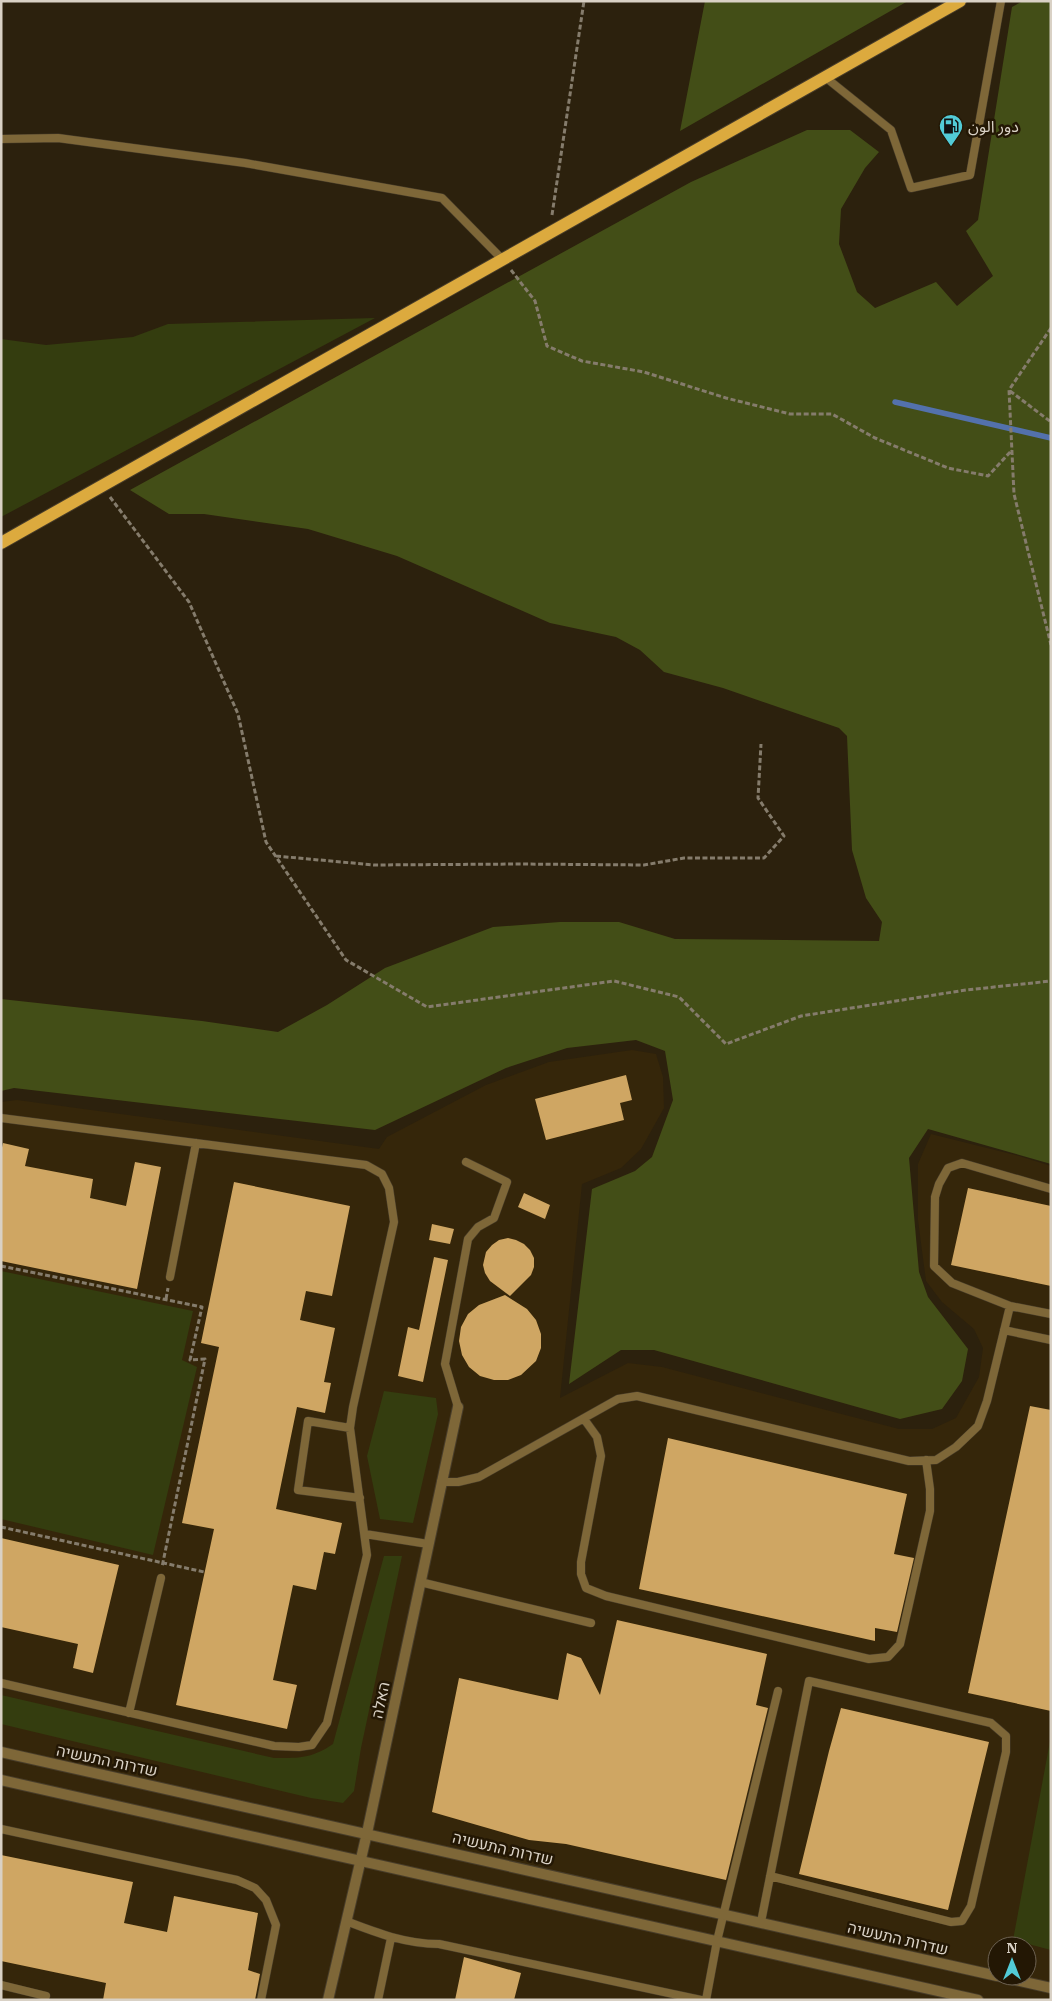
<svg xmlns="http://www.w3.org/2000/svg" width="1052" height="2001" font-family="'IBM Plex Serif','Noto Sans Arabic',Heebo,serif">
<rect width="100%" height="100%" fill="#2c210d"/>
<path fill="#35260a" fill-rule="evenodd" d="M632 1050 656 1054 663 1077 664 1108 641 1149 621 1168 582 1184 560 1398 628 1363 662 1367 899 1429H932L956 1418 979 1377 983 1348 974 1329 942 1302 926 1281 918 1220V1164L931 1134 1019 1156 1051 1166V2000H1V1102L17 1100 379 1149 387 1137 486 1085 549 1062ZM997 1946H1027V1976H997Z"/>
<path fill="#343d0f" d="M375 318 1 517V339L46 345 133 337 168 324Z
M1 1271 193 1311 182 1360 197 1367 153 1555 1 1519Z
M384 1391 436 1398 438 1414 413 1523 380 1519 367 1456Z
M384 1556H402L361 1748 354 1791 343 1803 311 1798 1 1724V1695L274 1758C298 1758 311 1759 333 1744Z
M1051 1736V1950L1013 1940Z"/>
<path fill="#434e17" d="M705 1H908L680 131Z
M1023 1H1051V1164L928 1129 909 1158 919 1272 928 1297 968 1349 962 1381 942 1409 900 1419 654 1350H621L569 1384 592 1189 635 1171 652 1157 673 1100 665 1051 636 1040 567 1048 506 1068 375 1130 14 1088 1 1091V999L202 1021 278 1032 327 1005 385 968 493 927 560 922H619L675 939 879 941 882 922 866 898 852 850 847 736 839 728 723 688 664 672 640 650 616 637 550 623 397 556 308 529 204 514H169L130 490 691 182 807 130H850L879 152 865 168 841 209 839 244 857 292 875 308 936 282 957 306 993 276 966 231 978 220 1012 7Z"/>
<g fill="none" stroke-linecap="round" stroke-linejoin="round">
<path stroke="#5371ac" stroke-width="5.5" d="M895 402 1051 438"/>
</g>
<path fill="#cfa663" d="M626 1075 632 1100 620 1103 624 1120 546 1140 535 1099Z
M3 1143 29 1149 25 1166 93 1179 90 1198 126 1206 135 1162 161 1167 137 1289 1 1261V1152Z
M234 1182 350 1206 332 1296 306 1291 300 1320 335 1328 324 1382 331 1383 325 1413 297 1407 276 1509 342 1523 335 1554 324 1552 316 1590 293 1585 273 1680 297 1685 287 1729 176 1705 214 1529 182 1523 219 1347 201 1343Z
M968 1188 1051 1206V1286L951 1265Z
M524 1193 550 1205 545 1219 518 1207Z
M432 1224 454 1229 450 1244 429 1240Z
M508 1238 516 1240 524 1244 530 1250 534 1258V1267L531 1275 510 1296 490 1281 485 1273 483 1265 486 1252 492 1245 499 1240Z
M434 1257 448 1260 423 1382 398 1376 408 1327 419 1330Z
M505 1295 527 1309 536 1320 541 1334V1348L536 1361 521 1375 508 1380H494L480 1376 469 1367 462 1355 459 1341 461 1327 468 1314 479 1305Z
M1030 1406 1051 1410V1711L968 1693Z
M668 1438 907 1494 894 1554 914 1558 897 1632 875 1628V1641L639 1589Z
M1 1538 119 1565 93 1673 73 1668 78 1644 1 1627Z
M617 1620 767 1654 756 1705 768 1708 726 1880 566 1844 529 1840 432 1812 459 1678 558 1700 567 1653 581 1658 600 1695Z
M841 1708 989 1742 948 1910 799 1874 829 1751Z
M1 1855 133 1882 124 1923 167 1932 174 1896 258 1913 248 1970 260 1974 255 2000H103L106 1983 1 1961Z
M464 1957 521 1973 514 2000H455Z"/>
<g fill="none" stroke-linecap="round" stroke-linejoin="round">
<g stroke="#483d2a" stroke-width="9">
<path id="service" d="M825 77 891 130 911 188 970 175 1001 1
M1 139 58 138 245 163 442 198 503 260
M1 1118 366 1165 382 1174 389 1188 394 1222 353 1407 350 1428 367 1555 327 1723 312 1745 299 1747 274 1746 1 1683
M170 1277 196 1143
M1010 1306 952 1283 934 1266 935 1197 939 1184 948 1168 962 1163 1051 1189
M1004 1330 1051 1340
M458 1407 445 1364 468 1239 478 1227 494 1218 507 1182 466 1162
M584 1419 597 1437 601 1456 581 1562V1574L586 1588 606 1596 869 1659 888 1657 900 1644 930 1511V1489L926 1460
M350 1428 308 1421 298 1490 360 1498
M441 1482H458L479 1477 618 1399 637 1396 909 1461 936 1460 956 1447 978 1426 987 1401 1010 1306 1051 1314
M365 1534 428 1544
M420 1582 591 1623
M129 1713 161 1578
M1 1829 237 1880 255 1888 266 1900 276 1925 261 2000
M346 1921C377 1933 406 1944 439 1944L701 2000
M761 1922 809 1681 991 1723 1006 1736V1752L971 1906 962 1921 951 1922 770 1876
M1 1985 46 1996
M378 2000 391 1938
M706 2000 717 1941 778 1691"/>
</g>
<g stroke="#483d2a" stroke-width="12">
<path id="minor" d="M328 2000 367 1833 458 1407"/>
</g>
<g stroke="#483d2a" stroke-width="12">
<path id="tertiary" d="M1 1752 997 1976
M1 1780 978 2000
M998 1976 1051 1988"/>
</g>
<g stroke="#483d2a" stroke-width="14">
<path id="primary" d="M1 543 960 1"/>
</g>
<path stroke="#857c6c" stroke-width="3" stroke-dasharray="5 2.5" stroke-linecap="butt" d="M552 215 584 1
M511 270 535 301 547 346 582 361 644 372 726 398 790 414H832L875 438 948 468 988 476 1012 450
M1051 328 1009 390 1014 494 1051 645
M1010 391 1051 422
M110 497 189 602 238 714 266 842 346 960 427 1007 614 981 679 997 726 1044 801 1016 966 990 1051 981
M276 856 374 865 519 864 644 865 684 858H764L784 836 758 798 761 744
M1 1266 202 1307 190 1360 205 1359 162 1567
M166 1299 168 1288
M1 1527 204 1572"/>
<use href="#service" stroke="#7e6738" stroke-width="8"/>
<use href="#minor" stroke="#7e6738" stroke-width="10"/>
<use href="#tertiary" stroke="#7e6738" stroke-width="10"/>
<use href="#primary" stroke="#dcaa3e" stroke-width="12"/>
</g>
<defs>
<g id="fuel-pin" transform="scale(1.25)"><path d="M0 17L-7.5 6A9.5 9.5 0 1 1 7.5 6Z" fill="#52cbd7" stroke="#231704"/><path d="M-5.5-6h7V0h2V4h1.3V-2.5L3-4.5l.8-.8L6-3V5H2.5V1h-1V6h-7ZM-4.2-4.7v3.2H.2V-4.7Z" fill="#111"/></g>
</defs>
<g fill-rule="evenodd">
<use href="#fuel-pin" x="951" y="126"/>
</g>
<g text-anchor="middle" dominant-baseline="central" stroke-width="5" stroke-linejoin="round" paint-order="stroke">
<g font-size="16" fill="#d9d1c5" stroke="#231704" text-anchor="start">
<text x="968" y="126">دور الون</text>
</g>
<g font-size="16" fill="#d9d1c5" stroke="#231704">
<text transform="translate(380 1700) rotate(-78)">האלה</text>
<text transform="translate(107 1760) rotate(12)">שדרות התעשיה</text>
<text transform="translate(503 1848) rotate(13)">שדרות התעשיה</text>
<text transform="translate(898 1938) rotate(13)">שדרות התעשיה</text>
</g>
</g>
<rect width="1052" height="2001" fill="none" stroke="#d9d1c5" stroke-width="5"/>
<g transform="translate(1012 1961)"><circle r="24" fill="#231704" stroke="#6c6151"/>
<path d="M0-4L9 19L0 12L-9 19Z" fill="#52cbd7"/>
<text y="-8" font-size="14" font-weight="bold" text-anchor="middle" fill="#d9d1c5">N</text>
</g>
</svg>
